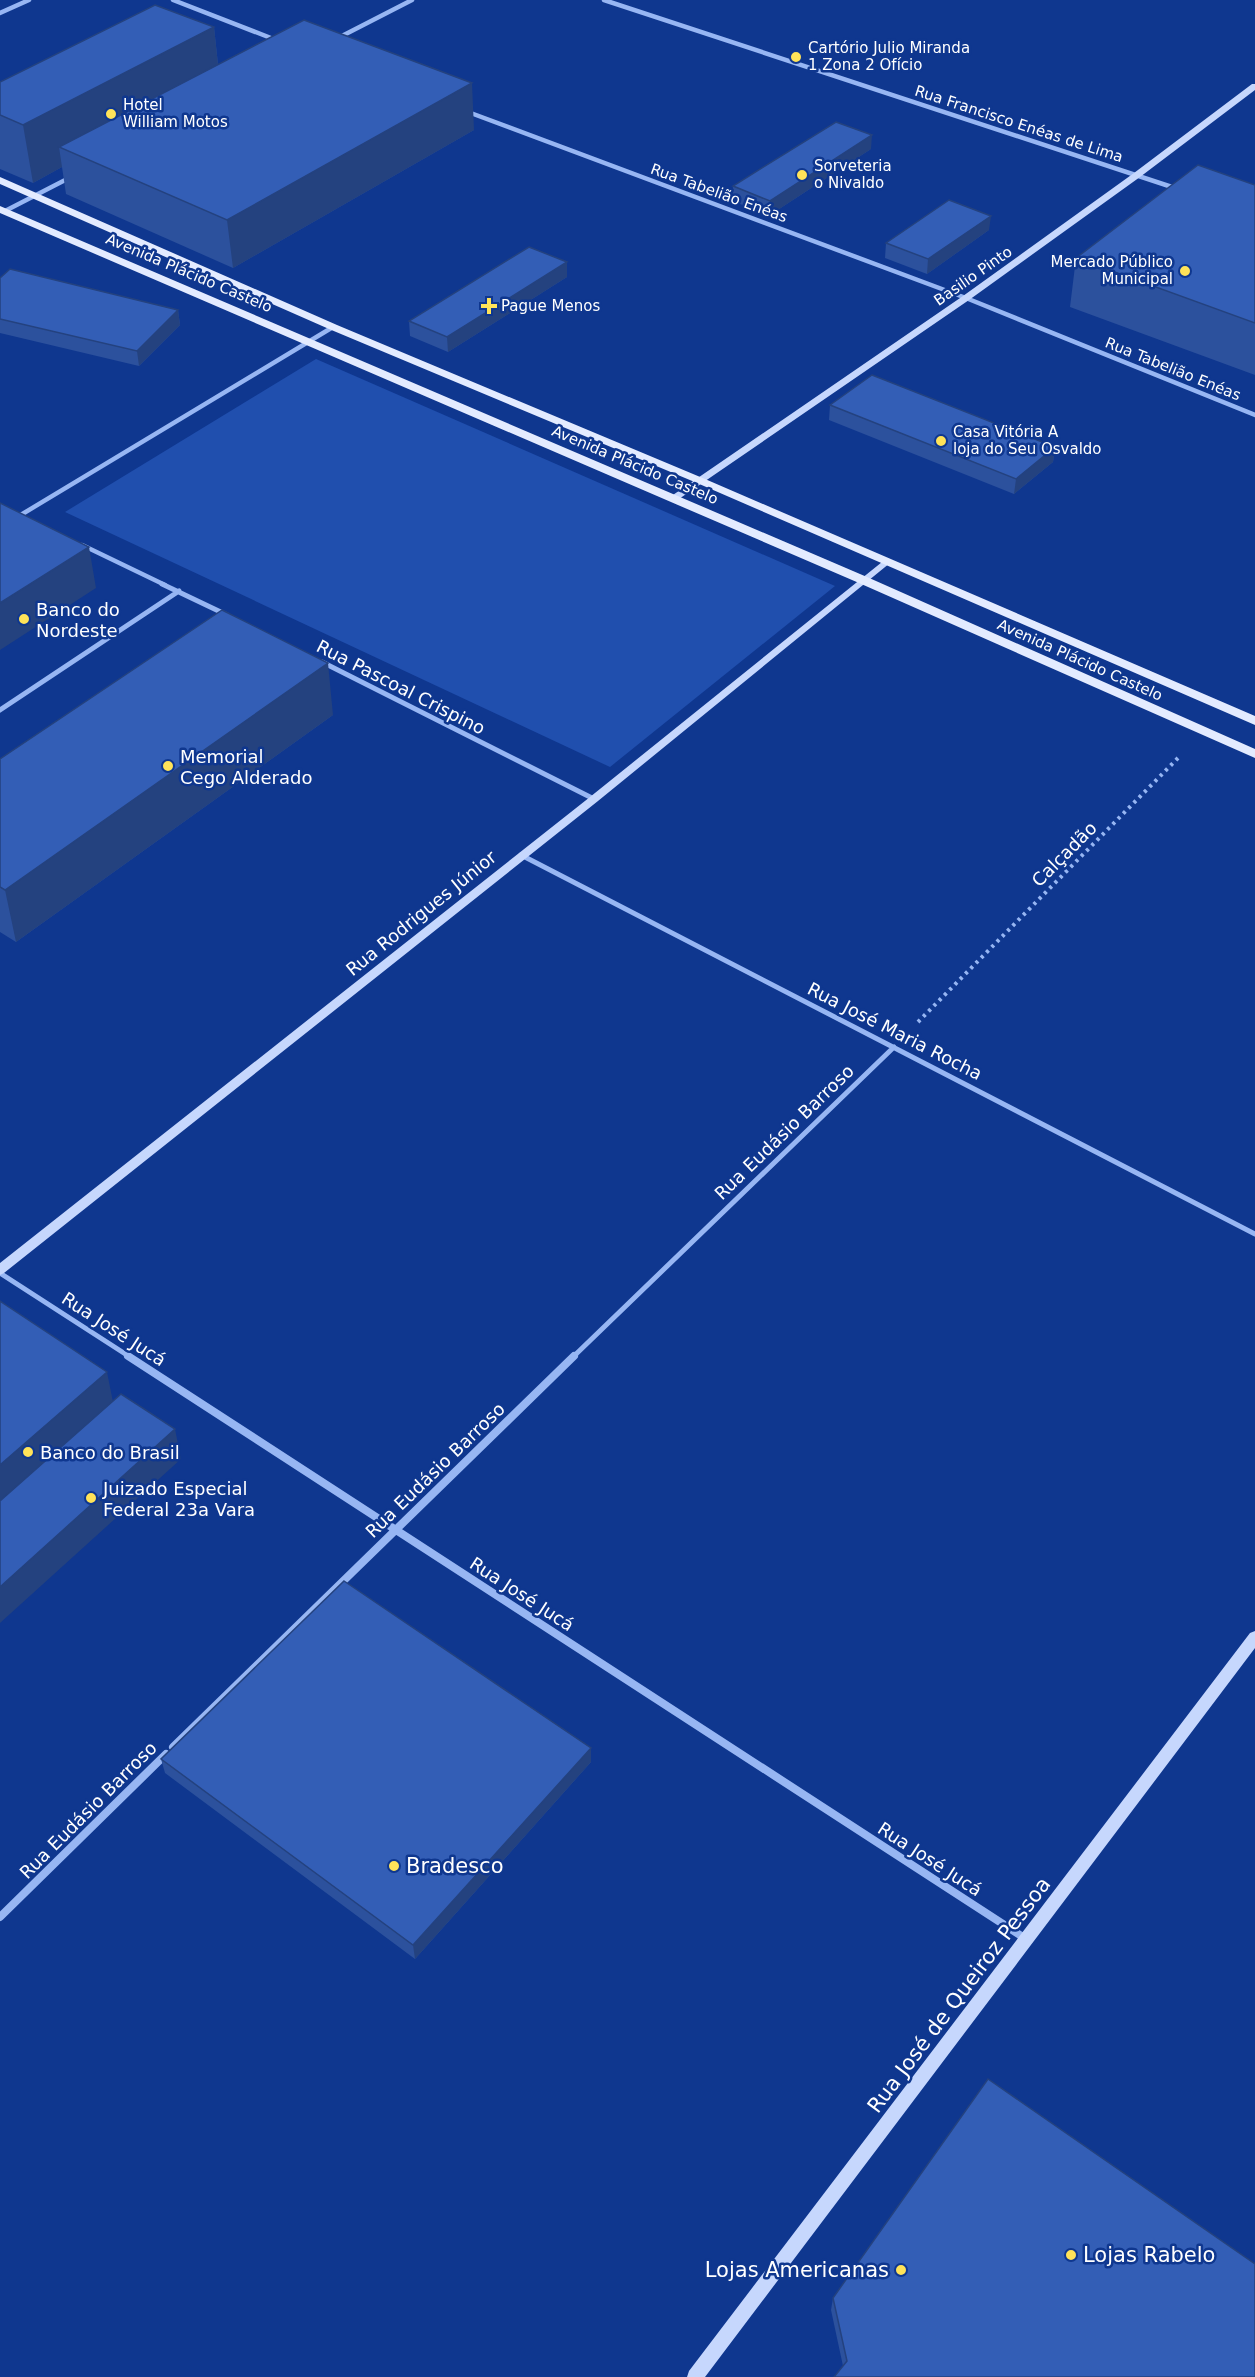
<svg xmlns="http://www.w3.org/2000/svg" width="1255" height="2377" font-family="'DejaVu Sans',sans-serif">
<rect width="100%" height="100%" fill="#0f378f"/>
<path fill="#204fae" d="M316 359 835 586 610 767 65 512Z"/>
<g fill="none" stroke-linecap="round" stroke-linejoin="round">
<path stroke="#97b6f3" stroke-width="4" stroke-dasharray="3 4.5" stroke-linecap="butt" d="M918 1022 1178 758"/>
<path stroke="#97b6f3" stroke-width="4.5" d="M173 0 276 40
M604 0 1178 189
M0 13 29 0
M338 38 412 0
M468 112 966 298 1255 415
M5 211 71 177
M19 516 333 327
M82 545 165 585"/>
<path stroke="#97b6f3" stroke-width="5" d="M162 584 227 615
M322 662 594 799
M0 710 179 591
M521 855 1255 1234
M0 1273 130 1357
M573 1357 894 1047"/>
<path stroke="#97b6f3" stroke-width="8" d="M128 1356 1026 1939
M173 1747 574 1356
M0 1917 166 1754"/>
<path fill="#c6d7fd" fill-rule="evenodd" d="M1252 84H1255V90L1140 177 969 300 676 501H670V497L963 296 1134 173Z
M887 558 892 561 890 563 598 801 4 1273 0 1275V1263L590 797Z
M1255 1631V1648L705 2377H687L689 2371 1250 1633Z"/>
<path fill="#e3ebff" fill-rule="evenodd" d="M0 177 337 325 705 479 1255 716V725L697 483 329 329 0 184Z
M0 206 867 577 1255 749V758L859 583 0 213Z"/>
</g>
<path fill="#2c519d" d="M214 27 218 64 474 130 233 268 66 194 62 167 33 183 0 169V82Z
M871 149 770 215 732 201 733 186Z
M1255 185V375L1070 307 1076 258Z
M989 230 927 274 885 258 886 243Z
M567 262V277L448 352 410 336 409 321Z
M0 278 178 310 180 325 139 366 0 333Z
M830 405 1055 447 1053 462 1014 494 829 420Z
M333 715 16 942 0 932V759Z
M591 1748V1762L415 1959 165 1773 161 1759Z
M1255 2264 843 2366 831 2310 833 2298Z"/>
<path fill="#24427f" d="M214 27 220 84 59 147 62 167 33 183 23 125Z
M472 83 474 130 233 268 227 220Z
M872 135 871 149 770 215V201Z
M991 216 989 230 927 274 928 259Z
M567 262V277L448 352 447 337Z
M178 310 180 325 139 366 137 351Z
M1055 447 1053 462 1014 494 1016 479Z
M89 547 96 588 0 650V603Z
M328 663 333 715 16 942 5 890Z
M107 1372 113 1402 0 1501V1465Z
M175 1429 181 1459 0 1623V1587Z
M591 1748V1762L415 1959 413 1945Z"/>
<path fill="#335eb6" stroke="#24427f" stroke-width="1.5" d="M155 5 214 27 23 125 0 115V82Z
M304 20 472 83 227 220 59 147Z
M836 122 872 135 770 201 733 186Z
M1198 165 1255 185V323L1076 258Z
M949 200 991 216 928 259 886 243Z
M529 247 567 262 447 337 409 321Z
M10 269 178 310 137 351 0 319V278Z
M872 375 1055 447 1016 479 830 405Z
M0 503 89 547 0 603Z
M222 610 328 663 5 890 0 887V759Z
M0 1301 107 1372 0 1465Z
M121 1394 175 1429 0 1587V1501Z
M344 1581 591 1748 413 1945 161 1759Z
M988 2079 1255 2264V2377H834L847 2361 833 2298Z"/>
<g fill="#ffe359" stroke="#0f378f" stroke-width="2">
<circle cx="796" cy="57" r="6"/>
<circle cx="111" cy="114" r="6"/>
<circle cx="802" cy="175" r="6"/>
<circle cx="1185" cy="271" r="6"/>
<path d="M486 297h6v6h6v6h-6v6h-6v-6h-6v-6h6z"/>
<circle cx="941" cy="441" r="6"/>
<circle cx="24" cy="619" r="6"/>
<circle cx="168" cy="766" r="6"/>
<circle cx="28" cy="1452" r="6"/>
<circle cx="91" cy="1498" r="6"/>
<circle cx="394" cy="1866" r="6"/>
<circle cx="1071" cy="2255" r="6"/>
<circle cx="901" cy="2270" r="6"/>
</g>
<g text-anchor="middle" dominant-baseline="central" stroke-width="5" stroke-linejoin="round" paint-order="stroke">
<g font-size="15" fill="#fff" stroke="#0f378f" text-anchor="start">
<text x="808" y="48">Cartório Julio Miranda<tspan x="808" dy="17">1 Zona 2 Ofício</tspan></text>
<text x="123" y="105">Hotel<tspan x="123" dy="17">William Motos</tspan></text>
<text x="814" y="166">Sorveteria<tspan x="814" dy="17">o Nivaldo</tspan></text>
<text x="1173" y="262" text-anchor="end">Mercado Público<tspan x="1173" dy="17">Municipal</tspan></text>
<text x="501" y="306">Pague Menos</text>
<text x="953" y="432">Casa Vitória A<tspan x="953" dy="17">loja do Seu Osvaldo</tspan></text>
</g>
<g font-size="15" fill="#fff" stroke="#0f378f">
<text transform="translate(1019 124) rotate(18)">Rua Francisco Enéas de Lima</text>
<text transform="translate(719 193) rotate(20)">Rua Tabelião Enéas</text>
<text transform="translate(189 273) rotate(23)">Avenida Plácido Castelo</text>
<text transform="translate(973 276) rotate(-35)">Basilio Pinto</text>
<text transform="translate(1173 369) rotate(22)">Rua Tabelião Enéas</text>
<text transform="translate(635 465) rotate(23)">Avenida Plácido Castelo</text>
<text transform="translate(1080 660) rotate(24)">Avenida Plácido Castelo</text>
</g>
<g font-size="18" fill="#fff" stroke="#0f378f" text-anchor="start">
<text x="36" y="609">Banco do<tspan x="36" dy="21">Nordeste</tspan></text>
<text x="180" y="756">Memorial<tspan x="180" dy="21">Cego Alderado</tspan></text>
<text x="40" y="1452">Banco do Brasil</text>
<text x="103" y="1488">Juizado Especial<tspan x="103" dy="21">Federal 23a Vara</tspan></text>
</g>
<g font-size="18" fill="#fff" stroke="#0f378f">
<text transform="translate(401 687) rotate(27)">Rua Pascoal Crispino</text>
<text transform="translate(1064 854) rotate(-45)">Calçadão</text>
<text transform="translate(421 913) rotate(-39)">Rua Rodrigues Júnior</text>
<text transform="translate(895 1031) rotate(27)">Rua José Maria Rocha</text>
<text transform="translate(784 1132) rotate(-44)">Rua Eudásio Barroso</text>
<text transform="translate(114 1329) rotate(33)">Rua José Jucá</text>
<text transform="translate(435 1470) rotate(-44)">Rua Eudásio Barroso</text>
<text transform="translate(522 1594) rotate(33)">Rua José Jucá</text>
<text transform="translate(88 1810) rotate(-45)">Rua Eudásio Barroso</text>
<text transform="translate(930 1859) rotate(33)">Rua José Jucá</text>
</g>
<g font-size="21" fill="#fff" stroke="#0f378f" text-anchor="start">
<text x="406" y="1866">Bradesco</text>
<text x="1083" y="2255">Lojas Rabelo</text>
<text x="889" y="2270" text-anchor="end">Lojas Americanas</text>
</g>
<g font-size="21" fill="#fff" stroke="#0f378f">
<text transform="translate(959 1995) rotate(-53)">Rua José de Queiroz Pessoa</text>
</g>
</g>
</svg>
